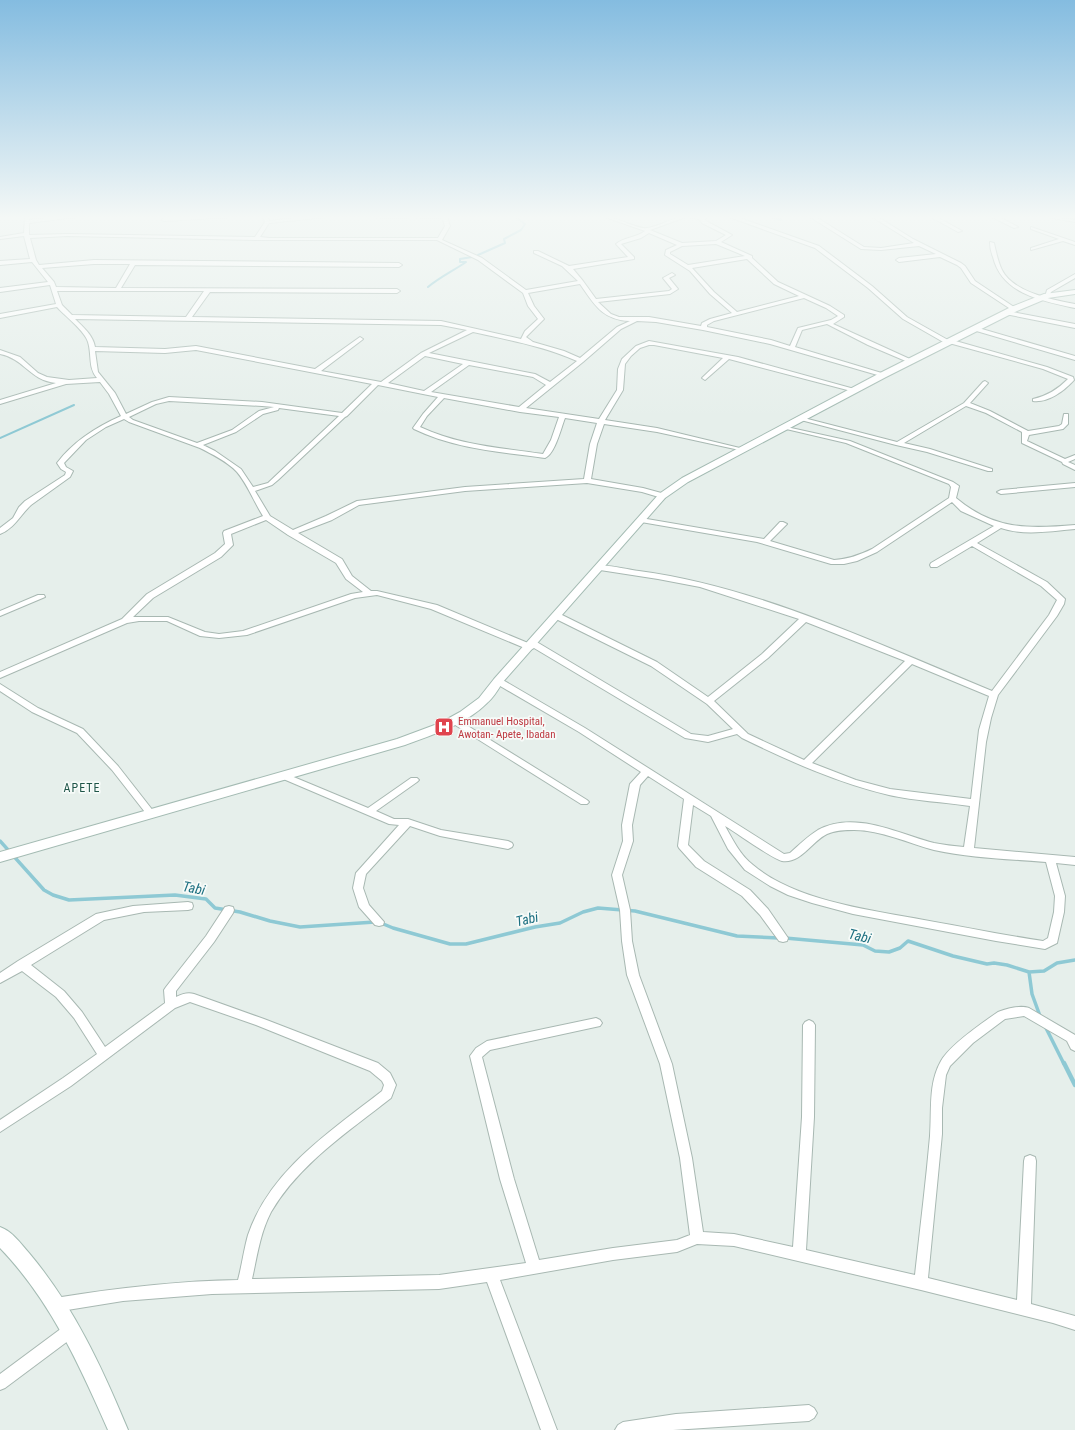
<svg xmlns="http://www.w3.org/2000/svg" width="1075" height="1430" font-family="'Roboto Condensed',sans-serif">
<rect width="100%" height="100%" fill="#e6efeb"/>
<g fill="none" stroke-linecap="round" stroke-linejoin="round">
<path stroke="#8ec9d4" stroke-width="2" d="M771 217 781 220
M478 255 505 243 504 239 521 230 525 224 516 217
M428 287C440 277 453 271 466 262H460V259L472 257
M0 438 74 405"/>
<path stroke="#8ec9d4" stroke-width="3.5" d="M0 841 44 890 53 895 69 900 175 895 206 899 215 908 240 912 270 921 300 927 375 922
M381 923 393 928 450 944H466L535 927 560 923 583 912 598 908 635 911 737 936 779 938
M785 938 863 945 875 951 889 952 900 948 908 941 953 956 987 964 994 963 1007 965 1029 972 1044 971 1057 963 1075 960
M1029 972 1032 994 1040 1016
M1045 1026 1064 1064"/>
<path stroke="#8ec9d4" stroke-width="4.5" d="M1064 1063 1075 1085"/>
<g stroke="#a8b8b2" stroke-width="2">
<path id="street" d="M25 217H29V220L56 217H75L29 223V235L67 234 255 237 265 222 263 217H267L269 221 304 217H326L269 223 260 237 269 238H438L445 226 442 217H447L450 226 442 240 482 258 526 290 578 281 562 266 534 253V251H538L569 266 628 257 616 244C624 237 636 238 645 231L605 217C618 217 638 230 647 228 661 226 672 217 686 217L650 230 682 243 716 241 726 235 702 223 699 219 689 217H707L704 219 706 221 732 235 721 242 752 256V258L778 282 830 306 844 315V317L833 324 912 360V362H908L868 345 827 324 802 330 795 347 885 374V376H881L770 344 703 330 656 322 637 321 621 329 583 362 526 408 599 419 617 390 618 369 622 359 636 346 649 341 738 357 858 390 855 392 729 359 705 380 702 378 703 377 723 358 654 345H649L640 348 631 356 625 364 623 390 605 420 657 428 744 449V451L657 432 604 424 597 444 591 479 643 488 665 494V498H662L642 492 587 483 465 491 359 505 332 520 298 533 342 559 352 576 371 591H377L437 605 528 643 529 641H535L691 734 708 736 733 729 707 704 651 666 554 618 553 616 554 614H560L657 662 708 697 762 654 799 619 700 587 658 579 600 570 596 568 597 566C608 564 628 570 639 571 759 587 881 645 992 691L1049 615 1057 600 1041 586 972 546 937 567H931L930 565 931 563 994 526 961 511 952 502 877 552 857 561 844 564H831L757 542 641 522 637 520 641 518 764 539 780 522H783L787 524 770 541 834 560C848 559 860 555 872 549L949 498 951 487 949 484 846 443 782 428V426L850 441 953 482 959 486 956 498C994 530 1028 529 1075 525V529C1051 531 1024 536 1001 528L977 543 1047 582 1065 599 1064 604 1057 616 998 695 991 718 986 742 974 848 1075 857V865L1056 863 1065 896 1064 912 1057 943 1045 949 996 941 853 914 812 903 788 895 770 886 745 870 728 849 711 816 693 805 688 845 704 861 750 890 768 909 788 938 787 941 783 942 779 941 760 915 742 896 696 867 679 848 678 846 684 799 648 776 640 785 632 825 633 841 622 875 630 910 632 941 639 975 672 1064 692 1158 703 1232 734 1234 793 1247 802 1117 803 1025 805 1022 809 1020 813 1022 815 1025 814 1117 806 1250 915 1275C920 1229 926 1182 930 1136 932 1110 928 1084 941 1061 950 1045 982 1023 998 1012 1006 1009 1020 1005 1029 1008L1075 1035V1051L1071 1049 1067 1041 1024 1016 1005 1019 973 1043 950 1066 946 1075 942 1108V1134L928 1278 1017 1300 1024 1161 1025 1157 1030 1155 1035 1157 1036 1161 1031 1304 1075 1316V1330L1053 1323 921 1290 734 1246 697 1244 677 1252 613 1260 500 1280 557 1430H541L487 1282 439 1289 212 1294 123 1301 55 1312 50 1310 48 1305 50 1300 55 1298C117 1288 176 1281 238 1280 242 1265 244 1249 248 1235 270 1170 331 1131 382 1091L384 1085 382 1081 370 1071 256 1025 190 1002 175 1008 71 1086 0 1132V1120L63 1078 97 1054 74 1018 56 997 22 971 0 983V973L18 961 96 914 133 906 188 902 192 903 193 906 192 909 188 910 144 912 104 920 31 965 64 991 82 1012 105 1047 165 1003 164 990 166 987 206 936 225 907 229 906 233 907 234 910 233 913 214 942 176 991V997C182 994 188 992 194 994L264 1019 378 1063 390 1073 396 1085 391 1098C348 1132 299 1164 271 1212 260 1233 257 1257 252 1279L439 1275 526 1263 500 1179 470 1056 476 1048 487 1041 596 1018 600 1020 602 1023 600 1026 490 1050 482 1057 514 1179 539 1260 613 1248 677 1240 690 1235 680 1158 660 1064 627 975 622 941 620 910 612 875 623 841 622 825 630 784 641 772 579 732 495 683 494 681 495 679H501L585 728 784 854 790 853C799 845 808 836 818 830 855 810 898 834 934 843 944 845 954 846 964 847L970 806C944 802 915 801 889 795 838 783 789 761 742 738L737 734 708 742 685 738 534 648 530 650 527 649 431 609 377 595 355 598 247 635 219 638 200 636 167 621H139L127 623 0 678V672L122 619 147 594 215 553 225 544 223 533 224 531 263 516C254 502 248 485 237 472 228 462 212 454 200 448L129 422 124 419 106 427 86 440 64 463 66 467 73 471 70 477 31 505C21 514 14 529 0 534V528L13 518 19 507 25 501 65 475 66 472 61 469 57 463C74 441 96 427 121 416L109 394 100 382 66 384 0 404V400L56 383C29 380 25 359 0 354V350L20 357 38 373 47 377 69 380 97 378C88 368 92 355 88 342 85 331 65 316 57 307L0 318V314L56 304 50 285 0 292V288L48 282 32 262 0 265V261L30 259 24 236 0 239V237L24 233ZM649 233 677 245 666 250 665 255 690 271 710 294 732 313 710 319 702 323 701 326 649 317H619L611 314 598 302 670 294 678 289 669 278 675 275 672 273 663 278 672 289 669 291 596 299 583 281 573 269 634 259V257L621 244 641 238ZM67 236 256 240H437L478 260 523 293 528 306 538 319 525 331 521 339 441 321 192 317 210 292 397 293 400 291 397 289 121 288 135 265 399 267 402 265 399 263 94 260 39 265 36 260 30 238ZM716 244 745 256 688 265 670 254V252L682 246ZM747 259 774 284 799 296 737 312 714 292 692 268ZM94 264H130L116 288 56 287 54 282 42 268ZM580 284C594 304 602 320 630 321L617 327 580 358 564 351 533 342 526 337 544 319 534 306 528 293ZM57 291H204L186 317 72 315 62 305ZM804 298 826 308 838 316 831 320 798 328 790 346 771 340 707 327V325L714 321ZM75 319 441 325 467 330 421 353 381 382 321 371 362 340 363 339 360 337 315 369 196 346 165 349 95 347C93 335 83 327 75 319ZM473 332C508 340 544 346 577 361L550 382 535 374 429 353ZM196 350 372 384 342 413 262 402 169 397 152 402 126 414 115 393 98 372 95 351 165 353ZM425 356 463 364 424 391 388 383ZM469 365 533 377 546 385 519 407 431 392ZM378 385 438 397 423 414 413 428 414 429C455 449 501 452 545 458 555 454 561 428 565 418L597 423 590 444 584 479 465 487 357 501 326 516 293 530 270 516 255 491 272 485 278 480 345 417 347 416ZM444 398 520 412 559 417 551 440 543 454C501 448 458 445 420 427L427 416ZM169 401 262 406 274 407 259 411 232 430 197 443 133 420 129 417 156 404ZM279 408 339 416 268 483 253 487 241 469 215 451 203 445 236 432 263 414 278 410ZM266 520 288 535 336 563 346 579 363 592 351 594 243 631 219 634 205 632 168 617H133L153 598 221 557 233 545 231 534ZM806 622 905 661 804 760 748 734 714 701 768 658ZM912 664 989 696 979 730 971 799 890 789 856 780 812 763ZM725 826C737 833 771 858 782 861 801 864 812 841 827 834 836 830 845 830 854 830 881 830 908 843 934 850 970 858 1009 859 1046 862L1055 896 1054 912 1048 938 1043 941C1003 935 964 927 924 920 871 910 795 901 753 865 740 855 733 840 725 826Z
M164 217H169L168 218 232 217 164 221 162 220Z
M373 217H408L406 218Z
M411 217H441L439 218Z
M729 217H737L819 246 872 286 907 317 948 340H952L1047 367 1073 377 1074 380C1064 391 1048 403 1033 401V399C1047 396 1058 389 1068 379L1043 369 949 343H945L903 319 868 288 815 248Z
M810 217H816L864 247 881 248 914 243 872 217H878L913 239 961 263 965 266 975 281 1017 309 1012 310 971 283 961 268 957 265 940 257 899 262 896 260 899 258 936 254 919 246 881 250 861 249Z
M931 217H937L962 231 958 232Z
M992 217H999L1018 227 1014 228Z
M1051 217 1075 220V222L1053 218Z
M1031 227 1075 242V245L1063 241 1031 250V248L1059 239 1031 229Z
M990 242 994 243C996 252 998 262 1002 270 1013 292 1052 300 1075 304V308C1042 301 1002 294 993 257 991 252 990 247 990 242Z
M1075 274V278L1051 292 1049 297H1045L1047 290Z
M1007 311 1075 324V328L1005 314 1004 313Z
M975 327 1075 356V360L973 330 972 329Z
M985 381 988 383 970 403 990 411 1028 431 1059 426 1062 424 1064 414H1068V424L1063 429 1029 435 1027 441 1065 459 1075 455V459L1068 462 1075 465V470L1063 464 1062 462 1022 443V432L986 413 966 406 904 443 930 449 992 469V471H988L927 452 896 445 797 419 800 417 897 442 964 403 983 382Z
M1075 483V487L1001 494 997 492 1001 490Z
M38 595H44L45 597 0 616V611Z
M0 684 38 708 83 729 118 766 154 812 156 814 154 816H148L112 770 77 733 32 712 0 691Z
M455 718 587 800 589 802 587 804H581L452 723 450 721 452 719Z
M284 773 368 808 411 778H417L419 780 417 782 376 811 394 819H408L441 830 508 841 512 843 513 845 512 847 508 849 440 836 410 826 366 874 363 888 369 905 384 922 383 925 379 926 375 925 359 907 353 888 356 873 399 825 389 824 281 778 279 776Z
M71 1323 76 1325 78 1330 76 1335 5 1388 0 1390V1374L66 1325Z
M809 1405 814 1408 817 1413 814 1418 809 1421 673 1430H615L618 1425 623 1422 676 1414Z"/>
</g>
<g stroke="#a4bbb3" stroke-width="2">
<path id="secondary" d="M1075 290V294L1048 298 1017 311 886 377 688 482 665 498 502 683C498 690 493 698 487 703 465 725 434 734 405 745L0 862V852L397 739 440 723 460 712 479 698 494 679 659 494 682 478 880 373 1011 307 1044 294Z
M0 1227C12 1231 21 1244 29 1253 73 1305 102 1367 128 1430H108C79 1364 50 1300 0 1248Z"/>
</g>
<use href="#street" fill="#fff" fill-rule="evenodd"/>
<use href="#secondary" fill="#fff" fill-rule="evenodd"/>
</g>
<linearGradient id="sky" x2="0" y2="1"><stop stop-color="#84bce0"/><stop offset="0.52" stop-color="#f4f8f6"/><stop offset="1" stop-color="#f4f8f6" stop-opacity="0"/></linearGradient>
<rect width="1075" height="418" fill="url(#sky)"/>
<defs>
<g id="hospital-square" transform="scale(1)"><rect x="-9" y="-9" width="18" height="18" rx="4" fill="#e0444e" stroke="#f7fbf9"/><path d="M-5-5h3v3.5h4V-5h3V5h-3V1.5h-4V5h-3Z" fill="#fff"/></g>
</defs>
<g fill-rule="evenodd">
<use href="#hospital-square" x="444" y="727"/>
</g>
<g text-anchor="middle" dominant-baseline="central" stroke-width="3.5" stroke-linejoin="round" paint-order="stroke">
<g font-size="11" fill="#be3a42" stroke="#f7fbf9" text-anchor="start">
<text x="458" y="721">Emmanuel Hospital,<tspan x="458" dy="13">Awotan- Apete, Ibadan</tspan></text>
</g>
<g font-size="12" letter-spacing="1" fill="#1f5548" stroke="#f7fbf9">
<text x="82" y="788">APETE</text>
</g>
<g font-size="14" font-style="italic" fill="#1c6f80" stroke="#f7fbf9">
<text transform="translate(194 888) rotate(11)">Tabi</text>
<text transform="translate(527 919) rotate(-13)">Tabi</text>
<text transform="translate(860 936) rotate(13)">Tabi</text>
</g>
</g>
</svg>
